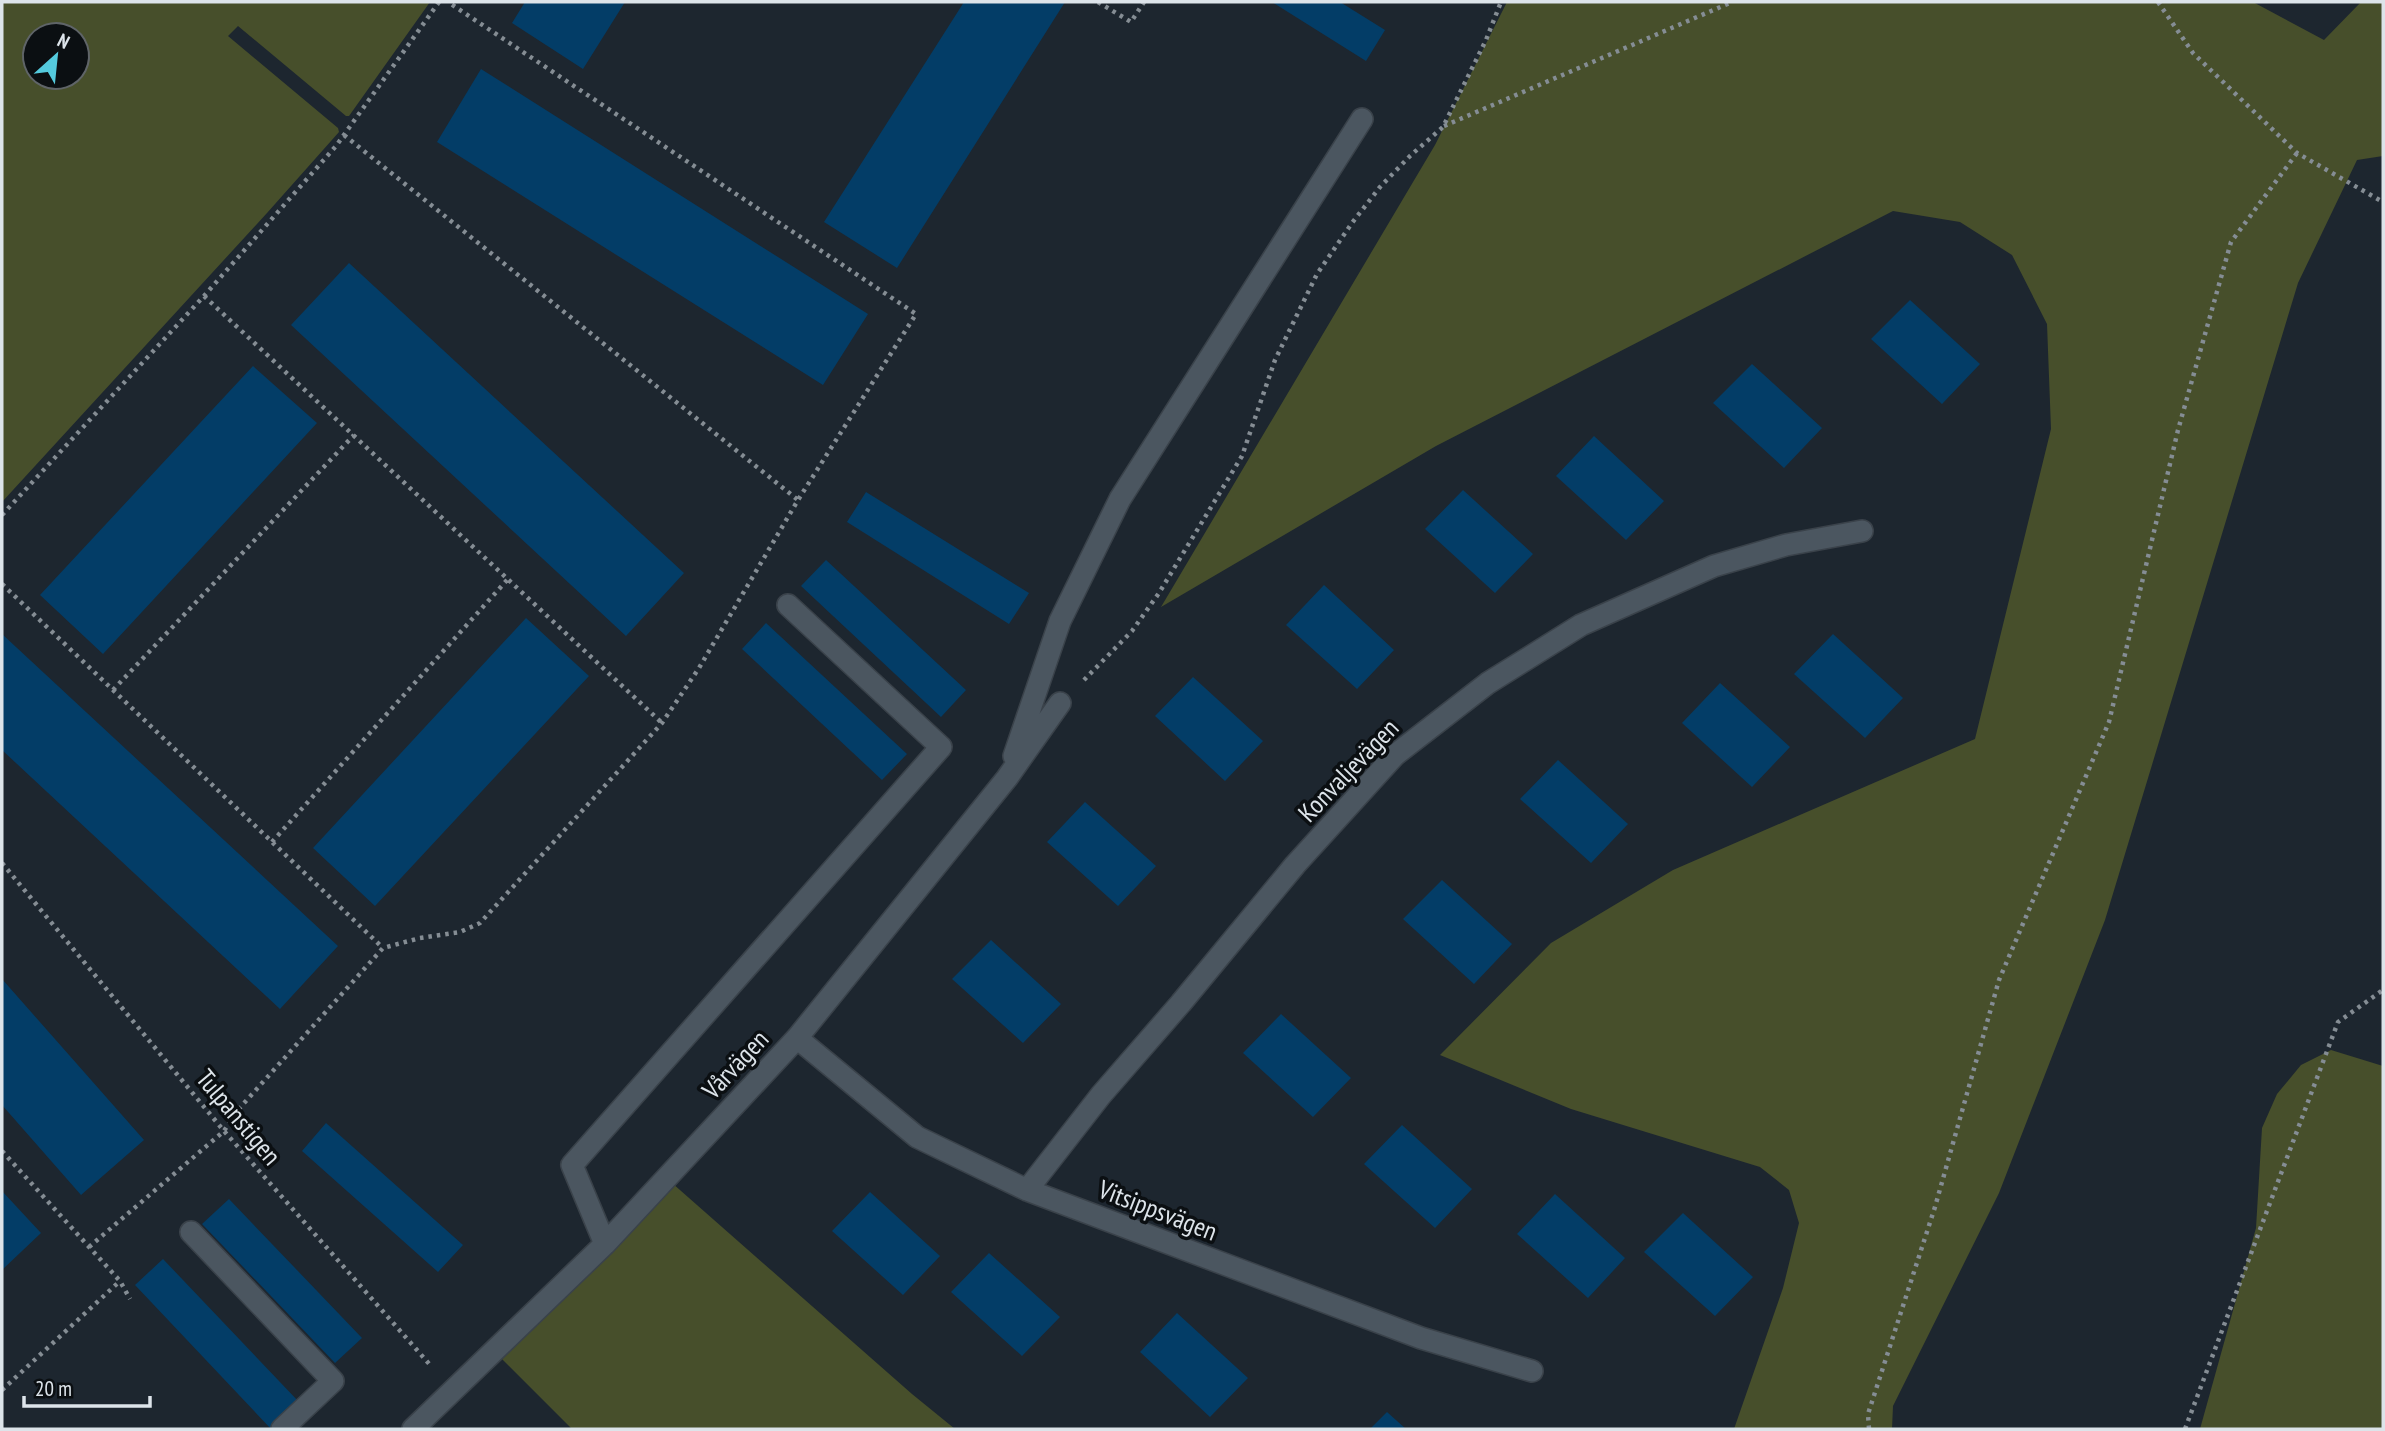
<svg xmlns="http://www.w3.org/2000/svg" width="2385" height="1431" font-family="'PT Sans Narrow',sans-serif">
<rect width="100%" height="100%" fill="#1d262f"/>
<path fill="#474f2b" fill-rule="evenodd" d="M2 2H430L349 116H346L238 26 228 36 338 128 339 132 267 213 2 502ZM77 35V77H35V35Z
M1507 2H2253L2324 40 2361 2H2383V156L2357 160 2298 283 2105 920 1999 1193 1893 1406 1892 1429H1734L1783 1288 1799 1223 1789 1190 1760 1167 1571 1109 1440 1055 1551 943 1673 870 1975 739 2051 429 2047 324 2012 255 1960 222 1893 211 1436 446 1161 607 1435 145Z
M2331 1050 2383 1066V1429H2200L2256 1228 2262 1128 2277 1094 2301 1065Z
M672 1183 912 1394 955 1429H572L498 1355Z"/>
<path fill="#033d67" d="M525 2H625L583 69 512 23Z
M964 2H1065L897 268 824 222Z
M1272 2H1340L1385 30 1366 61Z
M481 69 868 314 823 385 437 142Z
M349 263 684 573 626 636 291 325Z
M1910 300 1980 364 1942 404 1871 339Z
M1752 364 1822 428 1784 468 1713 403Z
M253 366 317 423 103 654 40 595Z
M1594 436 1664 501 1626 540 1556 476Z
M1463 490 1533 554 1495 593 1425 529Z
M866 492 1029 593 1009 624 847 522Z
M826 560 966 690 941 717 801 586Z
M1324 585 1394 650 1357 689 1286 625Z
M526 618 589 676 375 906 313 848Z
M766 623 907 754 882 780 742 649Z
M2 634 338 946 280 1009 2 750Z
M1833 634 1903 698 1865 738 1794 674Z
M1193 677 1263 741 1225 781 1155 716Z
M1720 683 1790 747 1752 787 1682 723Z
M1558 760 1628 824 1591 863 1520 799Z
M1085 802 1156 866 1118 906 1047 842Z
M1442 880 1512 944 1474 984 1403 919Z
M991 940 1061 1004 1023 1043 952 979Z
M2 979 144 1140 81 1195 2 1105Z
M1281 1014 1351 1078 1313 1117 1243 1053Z
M326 1123 463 1245 438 1272 302 1151Z
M1402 1125 1472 1189 1435 1228 1364 1164Z
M2 1191 41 1233 2 1270Z
M870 1192 940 1256 903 1295 832 1231Z
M1555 1194 1625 1258 1588 1298 1517 1234Z
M229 1199 362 1338 335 1363 202 1224Z
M1683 1213 1753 1277 1715 1316 1644 1252Z
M989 1253 1060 1317 1022 1356 951 1292Z
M163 1259 299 1402 271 1429 135 1285Z
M1177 1313 1248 1378 1210 1417 1140 1352Z
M1387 1412 1406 1429H1370Z"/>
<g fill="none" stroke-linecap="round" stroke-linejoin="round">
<g stroke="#3a424a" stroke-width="24">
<path id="minor" d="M1014 756 1060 621 1120 499 1362 119
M797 1038 917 1137 1027 1190 1421 1338 1532 1371
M1027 1190 1101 1095 1181 1003 1295 865 1395 755 1488 683 1581 625 1714 566 1786 545 1862 531
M191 1232 333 1381 282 1429
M605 1244 572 1165 941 747 788 605
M413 1429 605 1244 797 1038 1007 778 1060 703"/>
</g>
<path stroke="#858d94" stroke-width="4.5" stroke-dasharray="3.5 5" stroke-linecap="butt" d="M1098 2 1131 22 1144 2
M2158 2 2193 53 2297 153 2383 202
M1444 126 1732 2
M344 135 798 500
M204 296 662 723
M2 515 204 296 336 146 439 2
M2 584 383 948
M1084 680 1132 631 1159 593 1242 456 1275 360 1317 274 1352 223 1380 187 1410 156 1443 127 1486 40 1501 2
M113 690 354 435
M272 842 508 579
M2 863 224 1131 431 1366
M2 1151 120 1281 130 1299
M89 1247 224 1131 237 1111 383 948 420 938 460 932 480 923 662 723 699 668 798 500 916 314 448 2
M2 1390 120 1281
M1869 1429 1868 1414 1935 1207 1999 980 2109 722 2178 430 2231 242 2297 153
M2185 1429 2338 1022 2383 990"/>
<use href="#minor" stroke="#4b5660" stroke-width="21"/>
</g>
<g text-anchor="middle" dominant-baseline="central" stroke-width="7" stroke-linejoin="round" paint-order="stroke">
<g font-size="26" fill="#dde4ea" stroke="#0b0f12">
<text transform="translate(1348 770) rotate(-46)">Konvaljevägen</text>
<text transform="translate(735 1064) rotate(-47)">Vårvägen</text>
<text transform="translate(239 1117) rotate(50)">Tulpanstigen</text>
<text transform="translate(1158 1210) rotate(21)">Vitsippsvägen</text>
</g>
</g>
<rect width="2385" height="1431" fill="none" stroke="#dde4ea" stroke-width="7"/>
<g transform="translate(56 56) rotate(27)"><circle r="33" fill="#0b0f12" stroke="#5f6468" stroke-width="2"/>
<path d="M0-5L12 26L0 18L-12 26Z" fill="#54cadd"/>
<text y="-10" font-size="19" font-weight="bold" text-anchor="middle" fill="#dde4ea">N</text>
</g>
<path d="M24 1396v10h126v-10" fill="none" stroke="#dde4ea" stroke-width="3.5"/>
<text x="35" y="1396" font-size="21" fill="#dde4ea" stroke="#0b0f12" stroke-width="5" paint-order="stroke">20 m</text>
</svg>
